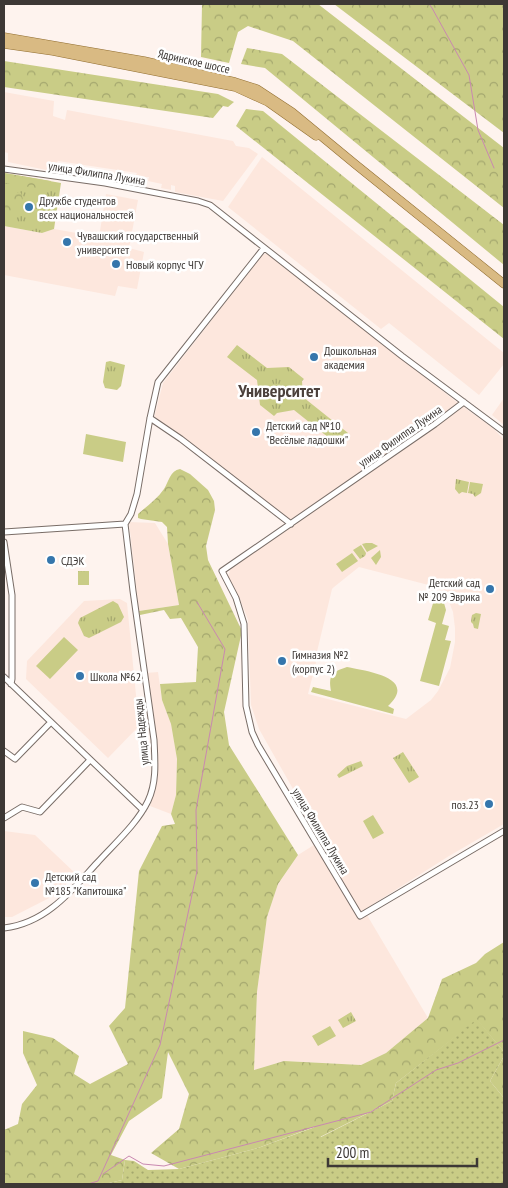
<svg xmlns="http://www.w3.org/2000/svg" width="508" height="1188" font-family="'PT Sans Narrow',sans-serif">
<defs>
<pattern id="grass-tufts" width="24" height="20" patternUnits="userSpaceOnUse" patternTransform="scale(1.25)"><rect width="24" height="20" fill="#c9cc86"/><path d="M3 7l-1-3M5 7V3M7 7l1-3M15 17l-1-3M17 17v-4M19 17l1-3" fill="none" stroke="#a4a76e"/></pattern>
<pattern id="forest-crowns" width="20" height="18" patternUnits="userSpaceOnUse" patternTransform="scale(1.25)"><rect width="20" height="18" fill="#c9cc86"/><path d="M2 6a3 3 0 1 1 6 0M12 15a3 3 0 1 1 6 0" fill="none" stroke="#a4a76e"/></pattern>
<pattern id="garden-dots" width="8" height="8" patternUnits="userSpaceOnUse" patternTransform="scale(1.25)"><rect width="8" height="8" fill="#c9cc86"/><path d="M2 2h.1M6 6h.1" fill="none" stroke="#a4a76e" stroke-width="1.8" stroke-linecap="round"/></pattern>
</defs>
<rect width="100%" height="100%" fill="#fef3ee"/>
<path fill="#fde7dd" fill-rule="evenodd" d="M4 92 54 101 53 116 65 120 67 110 233 141 236 146 249 148 258 154 223 201 175 192V186L171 185V190L161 188 162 184 148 181 149 177H146L145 180 140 179V176L136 175 137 173 58 161 51 171 8 162V153L4 152Z
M262 157 504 353V364L479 395 389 323 381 329 228 207Z
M106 194 138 200 129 248 144 252 137 289 118 286 115 296 4 275V226L42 233 54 229 99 237Z
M268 253 454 400 494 429 504 440V824L449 856 364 910 428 1018 386 1053 361 1065 284 1061 254 1070 257 992 267 917 278 884 298 855 322 840 259 729 251 705 248 620 240 599 228 577 231 567 292 527 155 417V414L163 383 238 286 236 284 248 273 262 255ZM359 567 444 589 453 612 455 628V642L450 668 438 691 431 700 406 719 308 694 316 663 315 660 332 589 334 587Z
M504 398V425L492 415Z
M129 522 155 523 168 544 179 605 139 611Z
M120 599 127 603 139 726 108 758 26 679 27 661 84 601Z
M158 672 162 700 171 724 177 759 176 795 171 814 150 806 158 775 156 737 146 673Z
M4 831 35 835 75 873 59 893 12 917H4Z"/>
<path fill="url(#grass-tufts)" d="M4 173 61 183 54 229 42 233 4 226Z
M237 345 267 368 289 367 304 379 302 381 303 397 348 433 339 446 294 410 277 413 274 416 260 405 257 380 227 357Z
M110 361 125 365 121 386 117 390 105 388 103 382 106 362Z
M456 479 469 482 467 493 462 492 459 494 455 489Z
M470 482 483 484 481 493 475 497 473 494 468 493Z
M366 543H372L378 546 367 552 362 544Z
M361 545 366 553 365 556 360 559 353 550Z
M380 550 381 557 376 565 371 558Z
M78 571H89V585H78Z
M113 601 118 604 124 617 121 622 89 638 84 636 78 623 80 618Z
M476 613 481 614 478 629 474 628 473 624 471 622 472 615Z
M403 752 419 777 409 783 393 758Z
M361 761 363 766 339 778 337 775 347 766Z
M351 1012 356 1021 343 1028 338 1020Z"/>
<path fill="url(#forest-crowns)" d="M202 4H318L504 148V208L293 41 248 26 238 32 229 63 201 57Z
M334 4H504V133Z
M247 48 282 54 504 225V265L265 68 241 64Z
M4 61 218 94 234 102 228 107 223 106 213 118 4 87Z
M246 109 263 111 504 307V339L236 126Z
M4 173 51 181 49 190 4 183Z
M4 190 21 193C25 204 24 207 15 215L4 213Z
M180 469 190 474 208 490 214 501 215 510 206 546 208 560 242 631 224 712 229 745 298 855 278 884 267 917 257 992 254 1070 284 1061 361 1065 386 1053 428 1018 442 979 476 963 485 954 504 942V1052L477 1020 396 1083 392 1101 320 1137 314 1127 258 1148 179 1169 151 1153 179 1129 189 1094 168 1052 162 1098 129 1121 111 1155 125 1160 122 1180 105 1184H4V1130L18 1124 22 1104 37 1085 23 1053V1031L53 1038 79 1056 74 1074 90 1084 128 1064 109 1026 125 1008 139 871 162 826 175 824 171 814 176 795 177 759 171 724 162 700 160 684 196 682 198 647 181 618 170 619 164 610 140 615 139 611 179 605 168 544 167 527 162 522 141 519 138 518V514C147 506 157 499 164 489 169 481 170 471 180 469Z
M504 1056V1098L490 1081Z"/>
<path fill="url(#garden-dots)" d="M477 1019 504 1052V1056L490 1081 504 1098V1184H105L122 1180 125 1160 134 1161 148 1170 179 1169 258 1148 315 1127 321 1137 392 1101 396 1083Z"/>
<path fill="#c9cc86" d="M86 434 126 442 123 462 83 454Z
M352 553 358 561 342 572 336 564Z
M434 600 444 603 446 610 442 624 449 626 445 640 451 641 439 686 420 681 436 623 428 620Z
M64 637 78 650 50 679 36 666Z
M347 667C365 671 419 677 388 706L394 709 393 714 311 692 313 687 331 691C328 675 332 672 347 667Z
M373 815 384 833 373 839 363 821Z
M330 1026 336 1036 318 1046 312 1036Z"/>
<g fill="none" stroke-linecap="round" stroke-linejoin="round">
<path stroke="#c988b0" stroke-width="1" d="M429 4 432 8 469 75 478 130 494 168
M103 1174 129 1156 143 1164 164 1166 371 1112 436 1070 458 1063 504 1040
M88 1184 98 1181 160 1045 197 871 196 810 225 649 197 602"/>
<g stroke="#796d67" stroke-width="7">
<path id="minor" d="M4 169 105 183 198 201 210 205 402 356 504 432
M464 402 435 424 222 571 236 598 244 624 246 706 252 732 258 745 360 916 504 831
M150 418 181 439 291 524
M125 524 131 514 137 494 150 418 158 382 264 248
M4 532 125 524
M4 542 12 595V679L11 684
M4 677 143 810
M4 751 15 759 51 722
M4 818 22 807 40 812 90 760
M4 928C21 926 39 918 53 907 69 895 83 878 97 863 114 844 137 824 148 801 157 782 155 761 154 740L133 591 125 524"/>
</g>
<g stroke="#926f32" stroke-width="9">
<path id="primary" d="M4 37 144 61 235 82 257 89 292 112 355 164 504 284
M4 44 53 51 235 87 268 102 316 136"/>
</g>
<use href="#minor" stroke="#fff" stroke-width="5"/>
<use href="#primary" stroke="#d9ba83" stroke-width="8"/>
</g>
<g fill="#3576ac" stroke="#fff" stroke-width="2">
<circle cx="29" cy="207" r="5"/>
<circle cx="67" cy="242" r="5"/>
<circle cx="116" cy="264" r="5"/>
<circle cx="314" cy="357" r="5"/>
<circle cx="256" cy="432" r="5"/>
<circle cx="51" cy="560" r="5"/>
<circle cx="490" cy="589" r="5"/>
<circle cx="282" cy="661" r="5"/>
<circle cx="80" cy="676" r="5"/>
<circle cx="489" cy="804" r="5"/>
<circle cx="35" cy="883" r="5"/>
</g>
<g text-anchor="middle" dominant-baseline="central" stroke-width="5" stroke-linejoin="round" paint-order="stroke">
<g font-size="12" fill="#3d3835" stroke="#fff">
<text transform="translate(194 61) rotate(13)">Ядринское шоссе</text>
<text transform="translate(97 173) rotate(9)">улица Филиппа Лукина</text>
<text transform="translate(400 436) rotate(-35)">улица Филиппа Лукина</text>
<text transform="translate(141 732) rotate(-96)">улица Надежды</text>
<text transform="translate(321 831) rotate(59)">улица Филиппа Лукина</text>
</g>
<g font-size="12" fill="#3d3835" stroke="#fff" text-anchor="start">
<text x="39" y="200">Дружбе студентов<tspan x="39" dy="14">всех национальностей</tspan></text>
<text x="77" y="235">Чувашский государственный<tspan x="77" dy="14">университет</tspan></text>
<text x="126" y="264">Новый корпус ЧГУ</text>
<text x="324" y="350">Дошкольная<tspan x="324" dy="14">академия</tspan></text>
<text x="266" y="425">Детский сад №10<tspan x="266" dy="14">"Весёлые ладошки"</tspan></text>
<text x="61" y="560">СДЭК</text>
<text x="480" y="582" text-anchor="end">Детский сад<tspan x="480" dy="14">№ 209 Эврика</tspan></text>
<text x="292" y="654">Гимназия №2<tspan x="292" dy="14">(корпус 2)</tspan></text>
<text x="90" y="676">Школа №62</text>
<text x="479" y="804" text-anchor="end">поз.23</text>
<text x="45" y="876">Детский сад<tspan x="45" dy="14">№185 "Капитошка"</tspan></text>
</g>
<g font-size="18" font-weight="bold" fill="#4b403b" stroke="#fff">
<text x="279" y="390">Университет</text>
</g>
</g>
<rect width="508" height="1188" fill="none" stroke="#3d3835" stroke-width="10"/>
<path d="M328 1158v8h149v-8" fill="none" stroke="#3d3835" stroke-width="2.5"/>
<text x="336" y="1158" font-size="15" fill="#3d3835" stroke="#ffffff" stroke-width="4" paint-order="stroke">200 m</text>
</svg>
